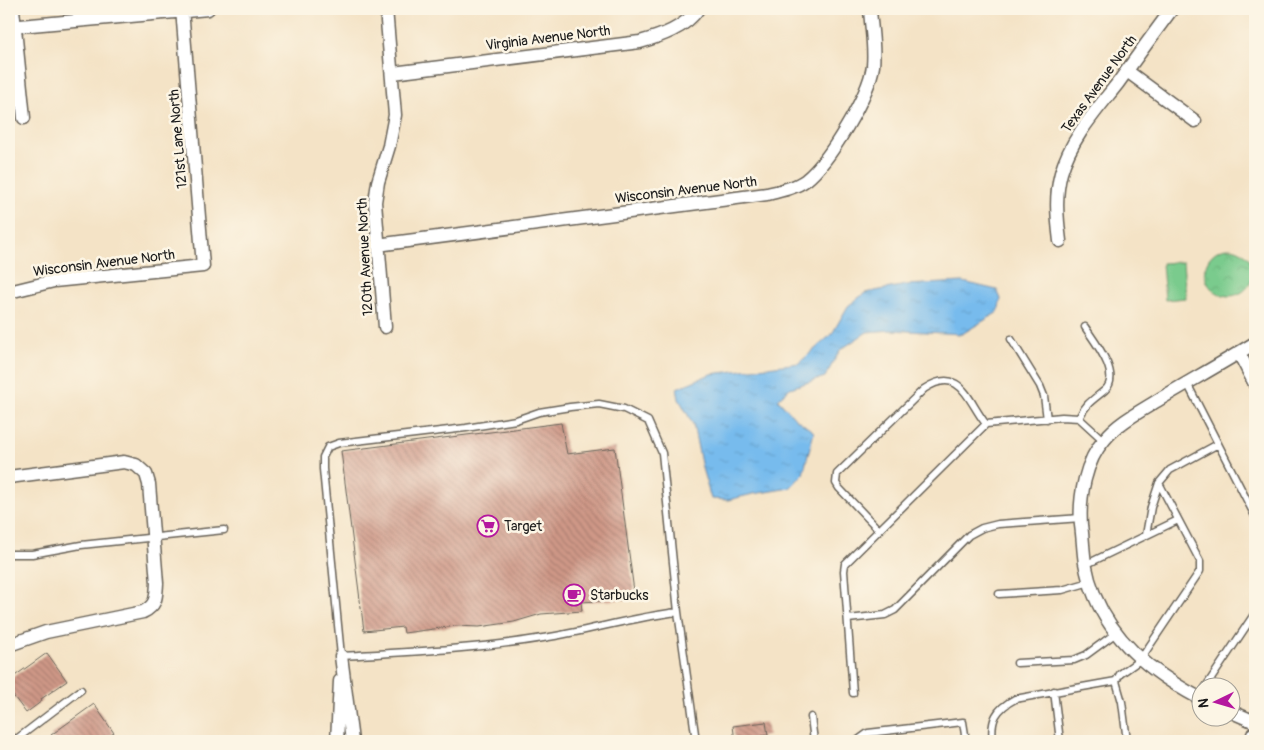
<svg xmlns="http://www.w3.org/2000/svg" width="1264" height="750" font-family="Pangolin,sans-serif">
<defs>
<pattern id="park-crowns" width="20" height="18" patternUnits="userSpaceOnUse" patternTransform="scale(1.25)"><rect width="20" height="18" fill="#7acb8d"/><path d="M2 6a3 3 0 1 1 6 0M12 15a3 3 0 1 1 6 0" fill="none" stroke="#69ae79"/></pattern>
<pattern id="water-ripples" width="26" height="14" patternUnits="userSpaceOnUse" patternTransform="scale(1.25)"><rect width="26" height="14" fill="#77bbed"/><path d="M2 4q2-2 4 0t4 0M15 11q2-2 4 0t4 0" fill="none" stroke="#66a0cb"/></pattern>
<pattern id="building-back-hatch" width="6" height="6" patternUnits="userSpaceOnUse" patternTransform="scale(1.25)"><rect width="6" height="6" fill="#cf9887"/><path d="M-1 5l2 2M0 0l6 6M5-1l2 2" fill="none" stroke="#a77b6e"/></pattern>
</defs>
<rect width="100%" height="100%" fill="#fcf5e5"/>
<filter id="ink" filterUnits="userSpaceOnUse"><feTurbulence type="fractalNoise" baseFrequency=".02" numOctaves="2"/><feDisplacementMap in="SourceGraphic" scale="10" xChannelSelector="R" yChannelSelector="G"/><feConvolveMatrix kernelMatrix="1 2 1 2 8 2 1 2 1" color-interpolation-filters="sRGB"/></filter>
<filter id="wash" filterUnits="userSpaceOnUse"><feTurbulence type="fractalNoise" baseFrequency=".0096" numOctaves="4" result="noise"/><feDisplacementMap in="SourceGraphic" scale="20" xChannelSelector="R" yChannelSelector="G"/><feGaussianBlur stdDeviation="1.12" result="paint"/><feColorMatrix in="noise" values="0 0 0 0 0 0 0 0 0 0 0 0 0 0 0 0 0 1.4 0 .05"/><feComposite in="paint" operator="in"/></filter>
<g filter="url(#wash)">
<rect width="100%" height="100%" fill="#f4e3c6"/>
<path fill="url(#park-crowns)" stroke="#4b7454" d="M1205 272a24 24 0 1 1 48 0a24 24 0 1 1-48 0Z"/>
<path fill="#7acb8d" stroke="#4b7454" d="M1183 262 1186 298 1165 300 1162 263Z"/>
<path fill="url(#water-ripples)" stroke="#4a6c84" d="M963 282 997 290 1001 299 998 312 962 334 891 330 867 332 840 350 825 377 790 388 778 399 796 419 814 432 803 474 790 488 753 494 728 500 711 499 702 468 693 424 679 399 677 388 711 374 799 363 832 334 848 306 865 293 906 285Z"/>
<g id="blocks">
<path fill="url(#building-back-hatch)" d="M561 423 567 454 615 448 635 599 581 602 582 611 541 614 514 622 479 627 456 626 404 633 403 627 364 631 341 451Z
M47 653 67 681 41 699 42 701 26 713 9 690V680Z
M94 704 114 733 102 741H55L51 735Z
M766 722 768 735 762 736V741H735L733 726Z"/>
</g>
</g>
<g filter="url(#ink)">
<use href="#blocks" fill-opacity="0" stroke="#686258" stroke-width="1"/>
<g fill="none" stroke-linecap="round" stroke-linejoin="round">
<g stroke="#686258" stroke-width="9">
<path id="service" d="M1011 339 1040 386 1044 396 1047 419
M1187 383 1255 516
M1079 418C1086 403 1093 400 1105 390 1122 375 1094 341 1085 327
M879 530 839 488 836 483 837 474 924 389C961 365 967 400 986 424
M1146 535 1151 507 1159 483
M9 554H32L81 545 224 530
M1085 565 1178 520
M999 594 1062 590 1090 582
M678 612 662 453 648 421 624 409 599 404 570 407 539 412 516 420 466 428 339 443 328 447 323 457V469L341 656C409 652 476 649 543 638 589 631 633 617 678 612L696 741
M848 619 885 615 895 610 969 535 982 528 998 524 1081 518
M1017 663 1074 660 1086 655 1116 633
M1205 688 1255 613
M1054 691 1060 741
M853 693 844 571 845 564 986 424 1062 417 1079 418 1103 440
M811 717 814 741
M14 741 81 690
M857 741 868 733 963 722 966 741
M993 741C990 720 996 709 1015 699L1116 681
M1127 741 1122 702 1116 681 1120 674 1140 660 1200 571V561L1159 483 1170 470 1218 444"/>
</g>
<g stroke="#686258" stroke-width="15">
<path id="minor" d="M13 9 24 118
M9 27 208 9
M1127 71 1195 121
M393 73 640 42C661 36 685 28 698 9
M1060 241C1057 217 1055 195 1061 173 1071 138 1096 111 1118 83 1136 58 1154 33 1172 9
M377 245 767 194C780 191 795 188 806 180 829 162 869 95 873 66 875 47 871 27 870 9
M9 292 54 281 203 266 182 9
M385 327 375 202 378 182 389 146 395 115 386 9
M1239 353 1255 384
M9 477 124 462 136 465 146 474 149 484 157 583C156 597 157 605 143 612L46 632 9 645
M341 656 352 741
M1202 699C1188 693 1175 684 1163 676 1122 648 1094 612 1085 563 1083 551 1083 538 1081 525 1079 497 1085 461 1105 439 1119 422 1141 411 1160 399 1192 380 1224 362 1255 343
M1232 712 1255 722
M9 738 12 741
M337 741 340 681"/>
</g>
<g stroke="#686258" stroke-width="19">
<path id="tertiary" d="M1253 741 1255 735"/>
</g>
<use href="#service" stroke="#fff" stroke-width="6"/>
<use href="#minor" stroke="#fff" stroke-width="12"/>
<use href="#tertiary" stroke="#fff" stroke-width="16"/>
</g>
</g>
<defs>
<g id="supermarket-ring" transform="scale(1.125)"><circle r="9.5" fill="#fcf5e5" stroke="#b5179e" stroke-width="1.5"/><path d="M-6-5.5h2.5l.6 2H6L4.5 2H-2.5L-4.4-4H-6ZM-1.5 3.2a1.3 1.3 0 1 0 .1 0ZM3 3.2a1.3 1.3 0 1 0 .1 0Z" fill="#b5179e"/></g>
<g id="cafe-ring" transform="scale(1.125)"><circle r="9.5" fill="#fcf5e5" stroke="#b5179e" stroke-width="1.5"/><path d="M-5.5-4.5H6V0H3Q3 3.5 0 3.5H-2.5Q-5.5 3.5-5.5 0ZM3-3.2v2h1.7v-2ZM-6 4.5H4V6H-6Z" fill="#b5179e"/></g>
</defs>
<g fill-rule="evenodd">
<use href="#supermarket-ring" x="488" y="526"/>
<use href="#cafe-ring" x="574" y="595"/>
</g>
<g text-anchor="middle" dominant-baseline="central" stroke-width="5" stroke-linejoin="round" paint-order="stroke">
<g font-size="14" fill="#1c1c1c" stroke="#fcf5e5">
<text transform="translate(548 38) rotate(-7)">Virginia Avenue North</text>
<text transform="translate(1099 84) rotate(-54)">Texas Avenue North</text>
<text transform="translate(178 139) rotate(-95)">121st Lane North</text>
<text transform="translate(686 190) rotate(-7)">Wisconsin Avenue North</text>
<text transform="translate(365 257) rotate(-93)">120th Avenue North</text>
<text transform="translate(104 263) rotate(-7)">Wisconsin Avenue North</text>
</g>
<g font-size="14" fill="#1c1c1c" stroke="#fcf5e5" text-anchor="start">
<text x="504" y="526">Target</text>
<text x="590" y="595">Starbucks</text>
</g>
</g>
<rect width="1264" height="750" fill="none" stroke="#fcf5e5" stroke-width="30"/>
<g transform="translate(1216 702) rotate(265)"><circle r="24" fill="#fcf5e5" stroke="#a29e95"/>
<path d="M0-4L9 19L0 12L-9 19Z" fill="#b5179e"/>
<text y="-8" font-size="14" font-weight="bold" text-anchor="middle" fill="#1c1c1c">N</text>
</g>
</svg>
